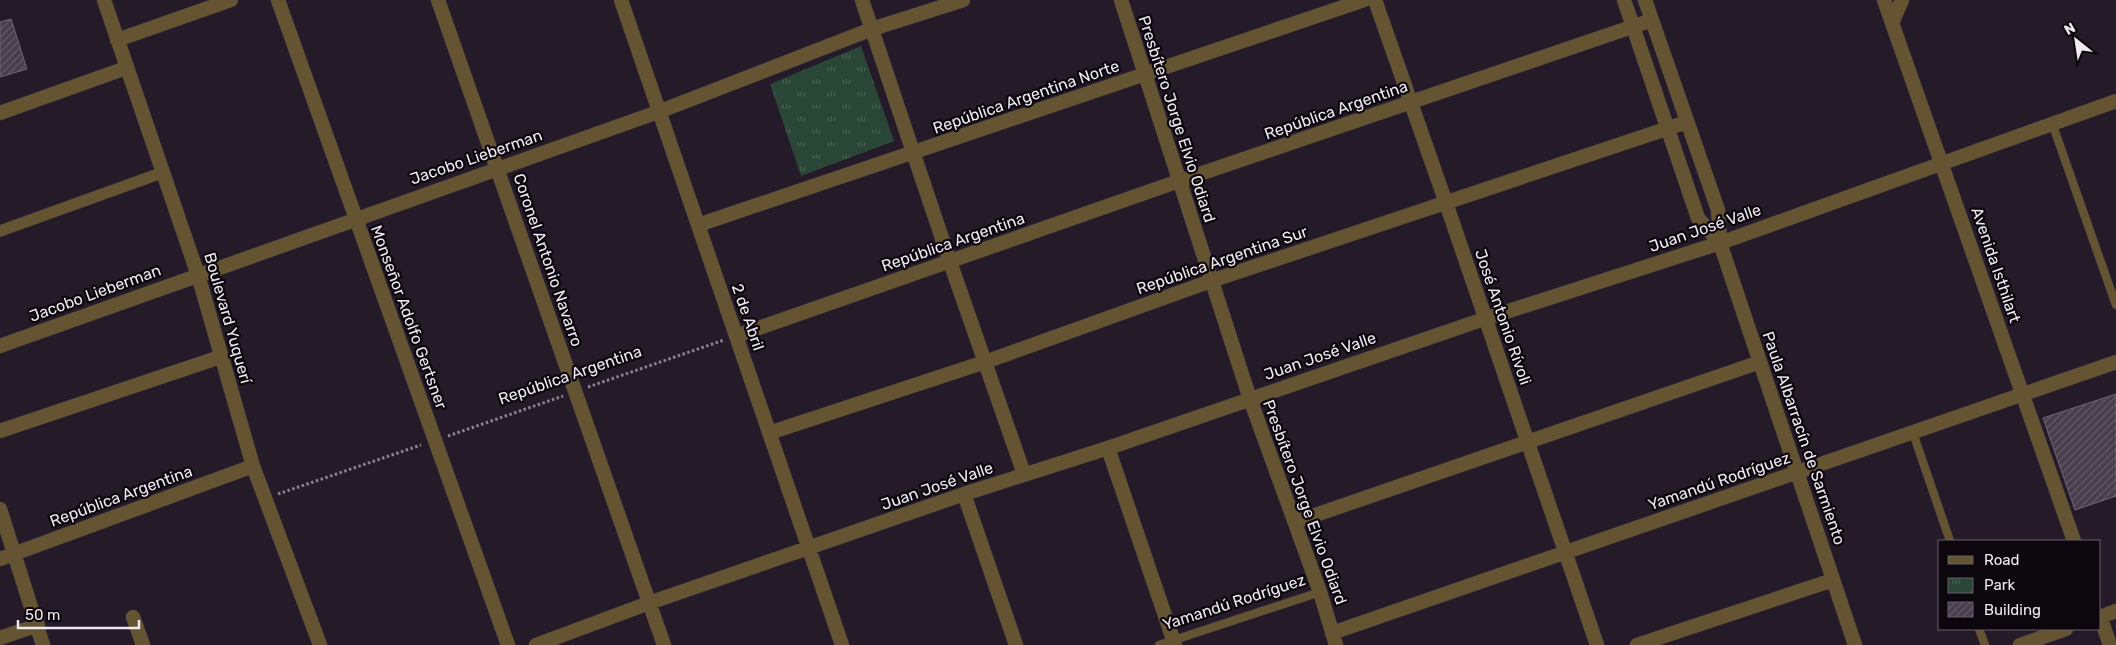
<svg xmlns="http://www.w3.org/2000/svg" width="2116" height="645" font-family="Rubik,sans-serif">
<defs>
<pattern id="park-tufts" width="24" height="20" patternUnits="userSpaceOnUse" patternTransform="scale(1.25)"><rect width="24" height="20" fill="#2a4637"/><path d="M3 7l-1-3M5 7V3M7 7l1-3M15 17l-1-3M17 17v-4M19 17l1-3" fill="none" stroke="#496154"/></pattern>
<pattern id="building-hatch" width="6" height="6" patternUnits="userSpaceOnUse" patternTransform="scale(1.25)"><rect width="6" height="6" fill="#483d4c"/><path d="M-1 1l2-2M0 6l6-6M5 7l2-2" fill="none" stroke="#635966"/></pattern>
</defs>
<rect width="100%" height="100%" fill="#241a28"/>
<path fill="url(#park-tufts)" d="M861 46 894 141 801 176 770 84Z"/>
<path fill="url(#building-hatch)" stroke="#716676" d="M11 19 27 69 0 77V22Z
M2116 394V496L2075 510 2043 418Z"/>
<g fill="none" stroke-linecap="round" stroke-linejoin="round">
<g stroke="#403744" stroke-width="9">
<path id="service" d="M2052 123 2116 305
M1913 433 1950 541
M1979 629 1985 645
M1159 645 1320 592"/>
</g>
<g stroke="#403744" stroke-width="12">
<path id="pedestrian" d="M0 231 164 172"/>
</g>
<g stroke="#403744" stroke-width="15">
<path id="minor" d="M104 0 198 275
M278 0 508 645
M438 0 664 645
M621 0 842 645
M862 0 950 262 1024 474
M1121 0 1250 399 1320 592 1336 645
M1375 0 1446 203 1597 645
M1624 0 1698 218 1720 243
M1645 0 1718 210 1720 243 1855 645
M1884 0 2074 541
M1892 23 1902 0
M117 40 231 0
M0 113 126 68
M698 225 1364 0
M736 336 1179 181 1652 20
M0 346 658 112 872 29 963 0
M0 431 220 357
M769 433 985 362 1211 281 1687 122
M1108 448 1175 645
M964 494 1016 645
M0 509 43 645
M1295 522 1760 362
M0 559 253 466
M2100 616 2110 645
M133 617 143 645
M2100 617 2116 611
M1332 633 2116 362
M0 638 38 625
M536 645 649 603 964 494 1108 448 1484 319 1720 243 2116 101
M1637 645 1833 580
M2020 645 2066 629"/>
</g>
<g stroke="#403744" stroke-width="15">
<path id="tertiary" d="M198 275 253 466 320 645"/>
</g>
<path stroke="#8b838f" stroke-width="3" stroke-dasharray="2.5 2.5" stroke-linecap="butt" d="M588 387 724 340
M448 436 563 396
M278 494 421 445"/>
<use href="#service" stroke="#655431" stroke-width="8"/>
<use href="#pedestrian" stroke="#655431" stroke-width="11"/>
<use href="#minor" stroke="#655431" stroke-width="14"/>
<use href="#tertiary" stroke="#655431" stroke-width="14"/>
</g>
<g text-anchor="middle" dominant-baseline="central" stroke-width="4.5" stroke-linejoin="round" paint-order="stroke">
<g font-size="16" fill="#efe9f2" stroke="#0b070c">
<text transform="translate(1026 97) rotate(-19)">República Argentina Norte</text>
<text transform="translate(1336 110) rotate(-19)">República Argentina</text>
<text transform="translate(1177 119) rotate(72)">Presbítero Jorge Elvio Odiard</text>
<text transform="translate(476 157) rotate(-19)">Jacobo Lieberman</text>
<text transform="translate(1705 228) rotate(-19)">Juan José Valle</text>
<text transform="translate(953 242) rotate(-19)">República Argentina</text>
<text transform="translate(548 260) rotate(71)">Coronel Antonio Navarro</text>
<text transform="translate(1222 260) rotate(-19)">República Argentina Sur</text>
<text transform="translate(1996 265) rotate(71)">Avenida Isthilart</text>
<text transform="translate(95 293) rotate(-20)">Jacobo Lieberman</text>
<text transform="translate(409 317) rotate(70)">Monseñor Adolfo Gertsner</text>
<text transform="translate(748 317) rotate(71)">2 de Abril</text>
<text transform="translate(1503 317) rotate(71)">José Antonio Rívoli</text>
<text transform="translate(228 318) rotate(74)">Boulevard Yuquerí</text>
<text transform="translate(1320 356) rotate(-19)">Juan José Valle</text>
<text transform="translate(570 375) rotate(-19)">República Argentina</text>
<text transform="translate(1804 438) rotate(71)">Paula Albarracín de Sarmiento</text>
<text transform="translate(1719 481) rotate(-19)">Yamandú Rodríguez</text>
<text transform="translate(937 486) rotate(-19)">Juan José Valle</text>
<text transform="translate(121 496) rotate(-20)">República Argentina</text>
<text transform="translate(1305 502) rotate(70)">Presbítero Jorge Elvio Odiard</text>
<text transform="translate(1234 602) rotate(-18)">Yamandú Rodríguez</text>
</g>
</g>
<rect x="1938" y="540" width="162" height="90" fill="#0b070c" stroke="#666168"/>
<rect x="1948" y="556" width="25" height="8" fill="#655431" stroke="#666168"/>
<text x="1984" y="565" font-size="15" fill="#efe9f2">Road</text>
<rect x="1948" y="578" width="25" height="15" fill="url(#park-tufts)" stroke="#666168"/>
<text x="1984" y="590" font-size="15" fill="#efe9f2">Park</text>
<rect x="1948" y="602" width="25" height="15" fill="url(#building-hatch)" stroke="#666168"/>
<text x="1984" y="615" font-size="15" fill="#efe9f2">Building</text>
<g transform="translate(2076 40) rotate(330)" stroke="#0b070c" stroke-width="4" paint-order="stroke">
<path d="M0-4L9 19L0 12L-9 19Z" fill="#efe9f2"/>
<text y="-8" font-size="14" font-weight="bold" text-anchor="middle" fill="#efe9f2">N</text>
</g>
<path d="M18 620v8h121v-8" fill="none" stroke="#efe9f2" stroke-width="2.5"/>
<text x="25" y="620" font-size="15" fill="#efe9f2" stroke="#0b070c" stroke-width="4" paint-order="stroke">50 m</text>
</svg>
